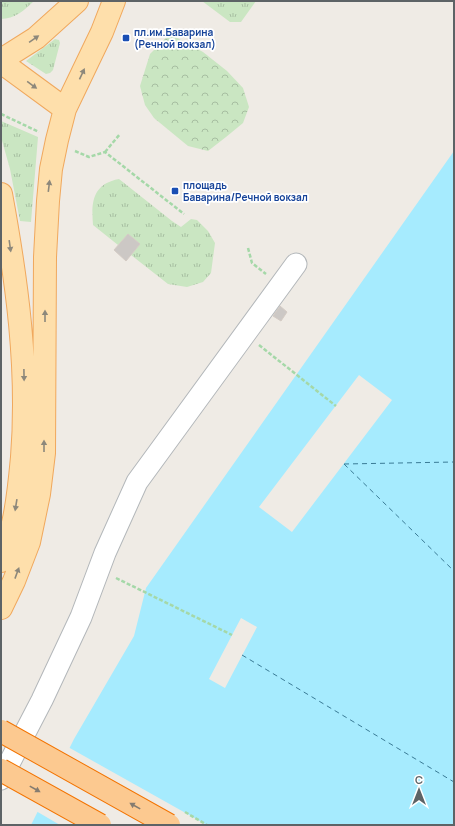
<svg xmlns="http://www.w3.org/2000/svg" width="455" height="826" font-family="Manrope,sans-serif">
<defs>
<pattern id="grass-tufts" width="24" height="20" patternUnits="userSpaceOnUse"><rect width="24" height="20" fill="#cae6c2"/><path d="M3 7l-1-3M5 7V3M7 7l1-3M15 17l-1-3M17 17v-4M19 17l1-3" fill="none" stroke="#a7bea1"/></pattern>
<pattern id="forest-crowns" width="20" height="18" patternUnits="userSpaceOnUse"><rect width="20" height="18" fill="#cae6c2"/><path d="M2 6a3 3 0 1 1 6 0M12 15a3 3 0 1 1 6 0" fill="none" stroke="#a7bea1"/></pattern>
</defs>
<rect width="100%" height="100%" fill="#efebe5"/>
<path fill="url(#grass-tufts)" d="M1 1H34C25 10 14 19 1 19Z
M202 1H256L241 22H230Z
M55 39 59 40 60 43 53 70 50 73 46 74 26 61Z
M1 121 38 137 31 222 20 221 10 169 1 137Z
M119 179 172 221 181 227 191 219 197 220 208 231 215 243 211 273 203 282 187 287 168 284 131 255 140 244 128 234 118 245 93 225C91 201 93 184 119 179Z"/>
<path fill="url(#forest-crowns)" d="M170 34 203 52 227 71 243 88 249 107 243 123 226 137 208 151 188 146 154 118 145 105 140 86 150 54Z"/>
<path fill="#a6ebfe" d="M454 151V825H31L74 739 134 636 146 588Z"/>
<path fill="#efebe5" d="M359 375 392 400 292 532 259 507Z
M241 618 257 627 225 688 209 679Z
M68 747 207 825H60L36 811Z"/>
<g fill="none" stroke-linecap="round" stroke-linejoin="round">
<path stroke="#3a7b96" stroke-width="1" stroke-dasharray="5 4" stroke-linecap="butt" d="M344 464 454 571
M344 464 454 462
M242 655 454 782"/>
</g>
<path fill="#ccc8c5" stroke="#d4cbc4" d="M128 234 140 244 126 261 114 250Z
M280 306 287 312 281 321 273 316Z"/>
<g fill="none" stroke-linecap="round" stroke-linejoin="round">
<g stroke="#b3b7ba" stroke-width="23">
<path id="minor" d="M1 779 42 700 81 617 105 553 137 482 296 264"/>
</g>
<g stroke="#f0a85d" stroke-width="24">
<path id="major" d="M1 60 36 38 77 1
M1 62 65 109
M1 194C17 281 29 369 22 457 20 479 18 502 13 523 10 536 5 549 1 561
M1 608 14 581 29 542 39 494 44 453 45 257 48 201 51 169 57 140 65 109 102 32 114 1"/>
</g>
<path stroke="#a5d8a8" stroke-width="2.5" stroke-dasharray="4 2" stroke-linecap="butt" d="M1 114 39 132
M75 151 89 157 105 152 184 214
M105 152 120 134
M248 248 252 263 266 274
M259 345 336 406
M116 578 232 635"/>
<use href="#minor" stroke="#fff" stroke-width="21"/>
<use href="#major" stroke="#fedfab" stroke-width="22"/>
<g stroke="#f37402" stroke-width="24" stroke-linecap="butt">
<path id="highway-bridge" d="M1 731 169 825
M1 770 100 825"/>
</g>
<path stroke="#a5d8a8" stroke-width="2.5" stroke-dasharray="4 2" stroke-linecap="butt" d="M185 812 207 825"/>
<use href="#highway-bridge" stroke="#fcc990" stroke-width="22"/>
</g>
<defs><path id="oneway-solid" d="M-6-.8H1V-3.2L6.5 0L1 3.2V.8H-6Z"/></defs>
<g fill="#8d887b">
<use href="#oneway-solid" transform="translate(34 39) rotate(-35)"/>
<use href="#oneway-solid" transform="translate(82 74) rotate(-65)"/>
<use href="#oneway-solid" transform="translate(32 85) rotate(36)"/>
<use href="#oneway-solid" transform="translate(49 186) rotate(-83)"/>
<use href="#oneway-solid" transform="translate(10 246) rotate(82)"/>
<use href="#oneway-solid" transform="translate(45 316) rotate(-90)"/>
<use href="#oneway-solid" transform="translate(24 375) rotate(89)"/>
<use href="#oneway-solid" transform="translate(44 446) rotate(-90)"/>
<use href="#oneway-solid" transform="translate(16 505) rotate(99)"/>
<use href="#oneway-solid" transform="translate(17 573) rotate(-70)"/>
</g>
<g fill="#857c70">
<use href="#oneway-solid" transform="translate(35 789) rotate(29)"/>
<use href="#oneway-solid" transform="translate(135 806) rotate(-151)"/>
</g>
<g fill="#1a4fb4" stroke="#fff" stroke-width="1.5">
<rect x="122" y="34" width="8" height="8" rx="2"/>
<rect x="171" y="187" width="8" height="8" rx="2"/>
</g>
<g text-anchor="middle" dominant-baseline="central" stroke-width="3.5" stroke-linejoin="round" paint-order="stroke">
<g font-size="10" font-weight="bold" fill="#164399" stroke="#fff" text-anchor="start">
<text x="134" y="32">пл.им.Баварина<tspan x="134" dy="12">(Речной вокзал)</tspan></text>
<text x="183" y="185">площадь<tspan x="183" dy="12">Баварина/Речной вокзал</tspan></text>
</g>
</g>
<rect width="455" height="826" fill="none" stroke="#5d6366" stroke-width="4"/>
<g transform="translate(419 790)" stroke="#ffffff" stroke-width="3" paint-order="stroke">
<path d="M0-3L7 15L0 10L-7 15Z" fill="#5d6366"/>
<text y="-6" font-size="11" font-weight="bold" text-anchor="middle" fill="#5d6366">С</text>
</g>
</svg>
